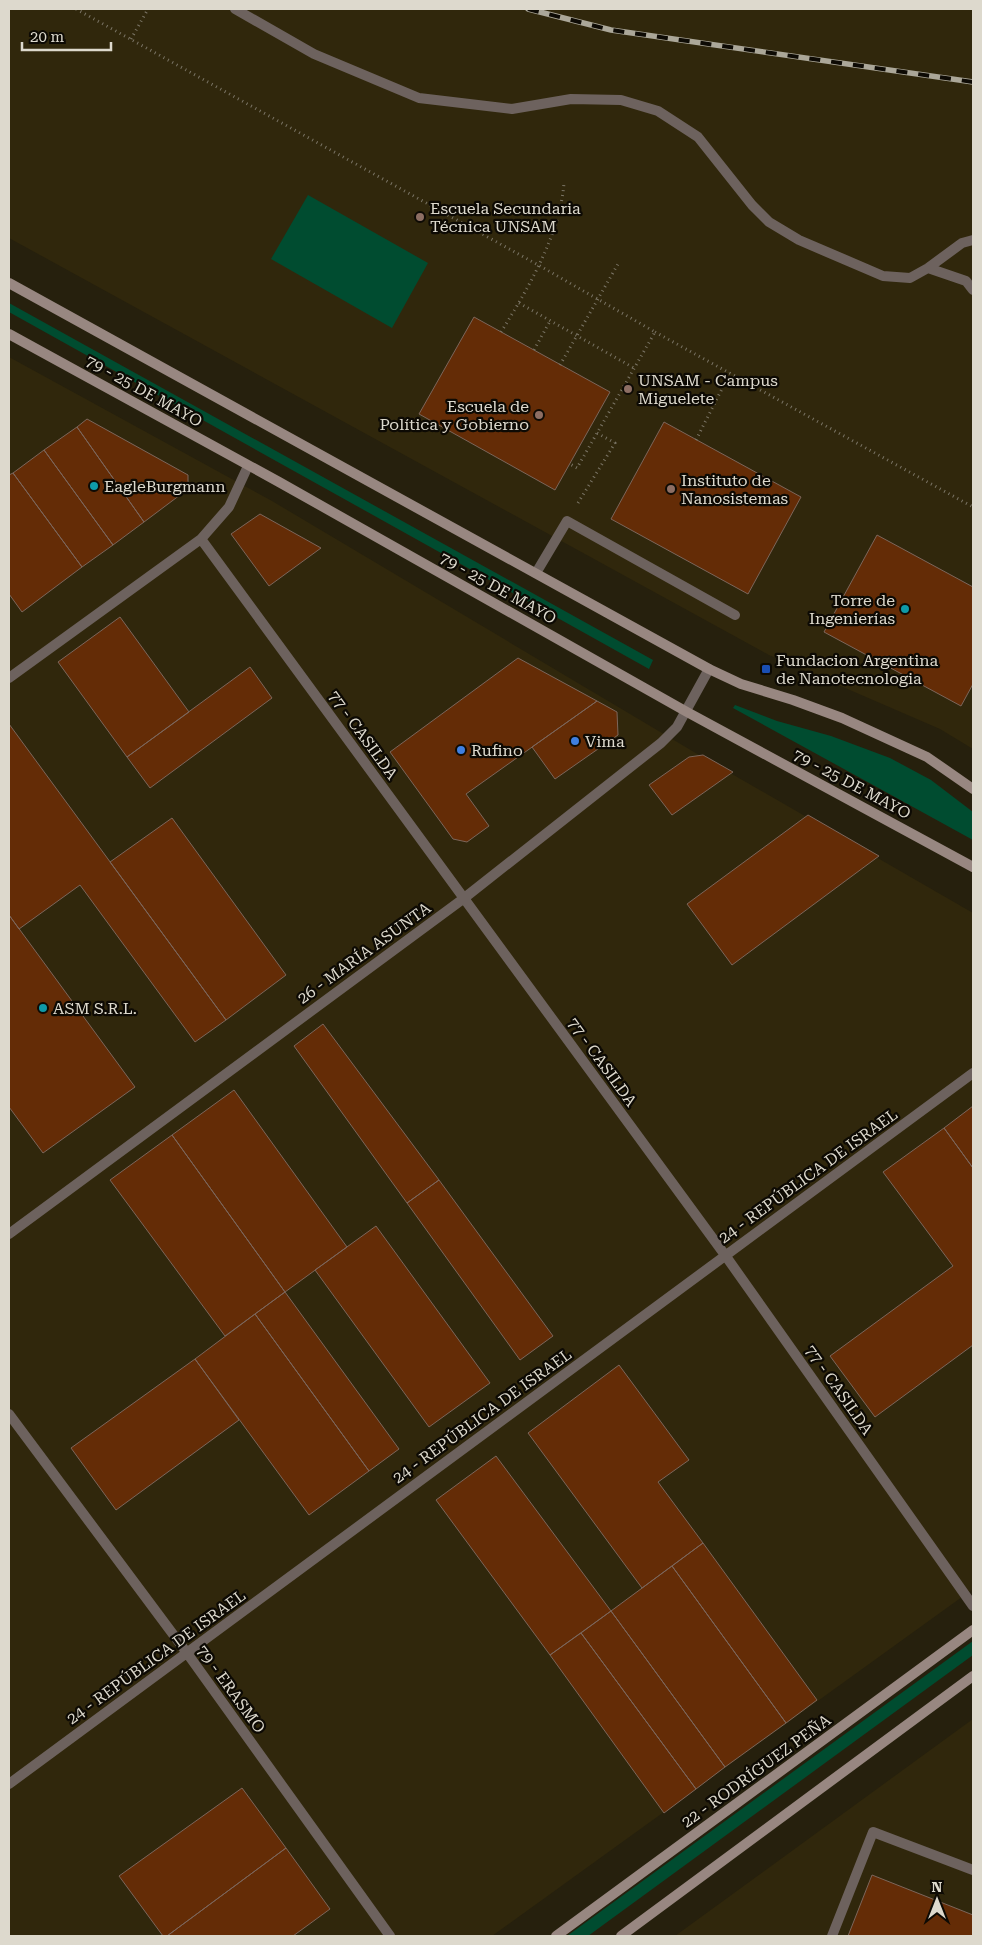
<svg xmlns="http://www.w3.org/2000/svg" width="982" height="1945" font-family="'Roboto Serif',serif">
<rect width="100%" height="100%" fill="#26200d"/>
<path fill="#30270c" d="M9 9H973V749L940 729 769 655 9 238Z
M9 357 272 501 699 755 973 913V1589L492 1936H9Z
M973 1719V1936H675Z"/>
<path fill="#004c30" d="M308 195 428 263 392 328 271 259Z
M9 303 653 660 649 669 9 312Z
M735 705 777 721 831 736 890 758 931 780 973 812V840L733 708Z
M973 1641V1655L588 1936H567Z"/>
<path fill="#642c06" stroke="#7c665b" d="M474 317 610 392 555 490 419 414Z
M87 419 188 475V489L144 522 77 427Z
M664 422 801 497 748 594 611 519Z
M77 427 144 522 113 545 44 450Z
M44 450 113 545 82 567 13 473Z
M13 473 82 567 22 612 9 594V475Z
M260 514 321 548 269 586 231 534Z
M877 535 973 587V684L961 706 824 632Z
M120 617 189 712 127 757 58 662Z
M518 658 597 701 466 794 489 826 467 842 453 839 390 752Z
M250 667 272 698 150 788 127 757Z
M597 701 617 712 618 735 555 779 532 747Z
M9 724 226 1020 195 1042 80 885 19 929 9 915Z
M703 755 733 772 672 815 649 785 689 757Z
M808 815 879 856 732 965 687 904Z
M172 818 286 975 226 1020 110 862Z
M9 915 135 1087 43 1153 9 1107Z
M323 1024 439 1180 407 1203 294 1046Z
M234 1090 347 1247 285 1292 172 1135Z
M973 1106V1168L944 1128Z
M944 1128 973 1168V1345L875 1417 830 1356 953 1266 883 1172Z
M172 1135 285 1292 225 1336 110 1180Z
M439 1180 553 1336 520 1360 407 1203Z
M376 1226 490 1383 429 1427 315 1270Z
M285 1292 399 1449 369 1471 255 1314Z
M255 1314 369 1471 309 1515 195 1359Z
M195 1359 239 1420 116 1510 71 1448Z
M619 1365 689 1460 658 1482 703 1543 642 1588 528 1433Z
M496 1456 611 1611 550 1655 436 1500Z
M703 1543 817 1700 786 1723 672 1566Z
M672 1566 786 1723 725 1767 611 1611Z
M611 1611 725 1767 696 1789 581 1633Z
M581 1633 696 1789 664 1813 550 1655Z
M242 1788 286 1848 167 1936H163L119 1876Z
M286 1848 330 1909 293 1936H167Z
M872 1875 973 1915V1936H848Z"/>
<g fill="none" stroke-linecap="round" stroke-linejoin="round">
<path stroke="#7b7566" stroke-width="3" stroke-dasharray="1 4" stroke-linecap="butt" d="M76 9 540 266 655 332 577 468 570 464
M131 39 148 9
M519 303 634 368
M501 332C528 289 560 234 564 183
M655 332 973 507
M534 350 550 321
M560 365 618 264
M696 440 730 373
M578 503 615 443 597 433"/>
<path stroke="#6d625e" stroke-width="10" d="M235 9 314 54 419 98 512 109 571 99 621 100 658 111 698 137 752 205 769 222 799 240 883 276 910 278 928 268 962 243 973 240
M928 268 966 281 973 290
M536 573 567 521 735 615
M832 1936 873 1832 973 1870"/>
<path stroke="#6d625e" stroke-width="10" d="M201 539 725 1255 973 1606
M9 678 201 539 229 507 248 466
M9 1234 463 899 661 743 677 727 709 669
M9 1414 187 1653 390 1936
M9 1784 973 1073"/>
<path stroke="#988781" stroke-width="10" d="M9 283 709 669 741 684 793 700 842 718 927 757 973 789
M9 334 279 482 687 712 973 867
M556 1936 973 1630
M621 1936 973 1676"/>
<g stroke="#aba799" stroke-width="5.5">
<path id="rail" d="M528 9 611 30 973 82"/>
</g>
<use href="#rail" stroke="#0d0a04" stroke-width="4" stroke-dasharray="11" stroke-linecap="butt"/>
</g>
<g fill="#8d6e63" stroke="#0d0a04" stroke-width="2">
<circle cx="420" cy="217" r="5"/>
<circle cx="628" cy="389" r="5"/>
<circle cx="539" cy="415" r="5"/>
<circle cx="671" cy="489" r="5"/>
</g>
<g fill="#0f9aa8" stroke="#0d0a04" stroke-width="2">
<circle cx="94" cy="486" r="5"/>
<circle cx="905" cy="609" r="5"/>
<circle cx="43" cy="1008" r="5"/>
</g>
<rect fill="#1a4fb4" stroke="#0d0a04" stroke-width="2" x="761" y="664" width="10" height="10" rx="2.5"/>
<g fill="#3f7fe0" stroke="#0d0a04" stroke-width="2">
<circle cx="575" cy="741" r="5"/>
<circle cx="461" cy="750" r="5"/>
</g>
<g text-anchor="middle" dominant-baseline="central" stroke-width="4.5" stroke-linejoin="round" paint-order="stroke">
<g font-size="16" fill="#ddd9cd" stroke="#0d0a04" text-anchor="start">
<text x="430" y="208">Escuela Secundaria<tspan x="430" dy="18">Técnica UNSAM</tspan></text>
<text x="638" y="380">UNSAM - Campus<tspan x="638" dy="18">Miguelete</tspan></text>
<text x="529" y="406" text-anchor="end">Escuela de<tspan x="529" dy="18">Política y Gobierno</tspan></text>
<text x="681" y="480">Instituto de<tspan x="681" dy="18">Nanosistemas</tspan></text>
<text x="104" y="486">EagleBurgmann</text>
<text x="895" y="600" text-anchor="end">Torre de<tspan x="895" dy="18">Ingenierías</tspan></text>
<text x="776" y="660">Fundacion Argentina<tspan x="776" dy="18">de Nanotecnologia</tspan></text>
<text x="585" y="741">Vima</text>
<text x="471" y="750">Rufino</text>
<text x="53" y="1008">ASM S.R.L.</text>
</g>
<g font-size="16" fill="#ddd9cd" stroke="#0d0a04">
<text transform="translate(144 391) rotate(29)">79 - 25 DE MAYO</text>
<text transform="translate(498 588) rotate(29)">79 - 25 DE MAYO</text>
<text transform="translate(363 735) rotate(54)">77 - CASILDA</text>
<text transform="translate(852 784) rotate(28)">79 - 25 DE MAYO</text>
<text transform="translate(364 953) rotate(-36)">26 - MARÍA ASUNTA</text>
<text transform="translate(602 1062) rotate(54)">77 - CASILDA</text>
<text transform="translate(808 1176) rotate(-36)">24 - REPÚBLICA DE ISRAEL</text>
<text transform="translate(839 1390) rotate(55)">77 - CASILDA</text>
<text transform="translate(482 1416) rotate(-36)">24 - REPÚBLICA DE ISRAEL</text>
<text transform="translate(156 1657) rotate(-36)">24 - REPÚBLICA DE ISRAEL</text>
<text transform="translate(231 1689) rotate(54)">79 - ERASMO</text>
<text transform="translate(756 1771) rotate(-36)">22 - RODRÍGUEZ PEÑA</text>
</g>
</g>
<rect width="982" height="1945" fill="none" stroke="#ddd9cd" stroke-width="20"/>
<g transform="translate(937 1900)" stroke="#0d0a04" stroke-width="4" paint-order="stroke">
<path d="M0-4L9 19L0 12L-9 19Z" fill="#ddd9cd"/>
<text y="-8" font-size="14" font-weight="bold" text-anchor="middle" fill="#ddd9cd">N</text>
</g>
<path d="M22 42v8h89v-8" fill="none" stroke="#ddd9cd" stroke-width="2.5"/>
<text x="30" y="42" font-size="15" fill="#ddd9cd" stroke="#0d0a04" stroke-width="4" paint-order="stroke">20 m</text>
</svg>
